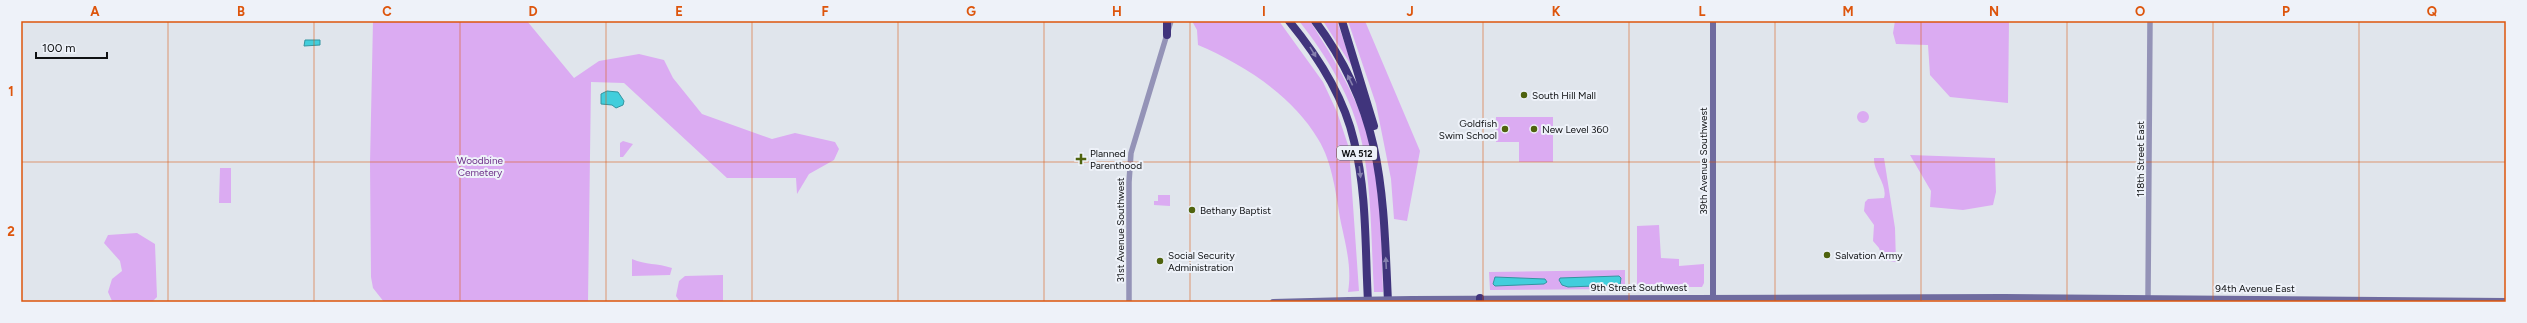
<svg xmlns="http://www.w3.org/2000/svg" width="2527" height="323" font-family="Figtree,sans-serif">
<rect width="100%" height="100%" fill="#e0e5ec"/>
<path fill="#dbabf2" d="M373 21H527L574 78 599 61 639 54 664 60 673 78 702 114 772 139 795 133 835 142 839 149 834 160 809 174 797 194 796 178H727L624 83 591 82 588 302H384L373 288 371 277 370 163Z
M1192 21H1279L1323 82 1337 112 1349 148 1359 291 1348 292C1352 268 1346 246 1341 223 1336 196 1333 163 1318 139 1293 96 1243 64 1198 45L1197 30Z
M1299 21H1310C1332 56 1354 91 1367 132 1383 182 1381 240 1383 292H1374C1371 242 1372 191 1362 143 1353 99 1327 56 1299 21Z
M1323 21H1337L1353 68Z
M1348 21H1365L1420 151 1407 221 1394 219 1391 179 1376 104Z
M1895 21H2009L2008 103 1950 97 1930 75 1928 45 1896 44 1893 33Z
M1857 117a6 6 0 1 1 12 0a6 6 0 1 1-12 0Z
M1496 117H1553V162H1519V142H1496Z
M623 141 633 144 623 157H620V143Z
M1910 155 1995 158 1996 192 1993 205 1963 210 1930 207 1931 191Z
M1874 158H1884L1895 228 1896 262 1883 260 1879 248 1873 241 1874 225 1864 211 1865 202 1868 199 1884 198C1888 185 1873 172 1874 158Z
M220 168H231V203H219Z
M1158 195H1170V206L1154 205V201H1158Z
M1659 225 1661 258 1679 259V266L1704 264V283L1702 287H1637V226Z
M137 233 155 244 157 297 153 301H112L108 292 112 279 122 271 120 261 104 243 108 235Z
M632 259C646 265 657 263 672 268L670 275 632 276Z
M1625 270V289L1490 290 1489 272Z
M723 275V302H680L676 296 679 281 685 276Z"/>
<path fill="#42cedc" stroke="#3395a0" d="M305 40H320V45L304 46Z
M607 91 618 92 624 101 623 105 616 108 612 105 601 104V94Z
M1619 276 1621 278 1620 285 1568 287 1562 285 1559 280 1560 278Z
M1495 277 1545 279 1547 282 1544 284 1495 286 1493 284Z"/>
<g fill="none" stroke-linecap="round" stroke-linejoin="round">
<path stroke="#9493b7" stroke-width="5.5" d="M2148 298 2150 21
M1129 302V182L1131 153 1171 21"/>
<path stroke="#6f6b9f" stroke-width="6" d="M1412 299 2004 297 2506 301
M1273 302 1349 300
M1713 302V21"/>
<path stroke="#40347c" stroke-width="8" d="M1289 21C1317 55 1344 97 1354 141 1367 193 1365 249 1368 302
M1315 21C1384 113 1383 193 1388 302
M1342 21 1374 126
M1167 35V21
M1480 302V298"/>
<path stroke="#6f6b9f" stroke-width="6" d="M1349 300 1412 299"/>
</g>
<defs><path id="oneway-solid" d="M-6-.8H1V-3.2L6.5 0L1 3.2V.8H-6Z"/></defs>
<g fill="#8680ae">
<use href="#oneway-solid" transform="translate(1313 52) rotate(59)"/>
<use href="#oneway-solid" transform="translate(1350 80) rotate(-116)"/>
<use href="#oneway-solid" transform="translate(1360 172) rotate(83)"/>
<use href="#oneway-solid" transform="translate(1386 263) rotate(-93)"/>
</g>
<path fill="none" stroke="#dd550c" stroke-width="1" stroke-opacity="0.55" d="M168 21V302M314 21V302M460 21V302M606 21V302M752 21V302M898 21V302M1044 21V302M1190 21V302M1337 21V302M1483 21V302M1629 21V302M1775 21V302M1921 21V302M2067 21V302M2213 21V302M2359 21V302M21 162H2506"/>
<g fill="#4f630e" stroke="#eef2f9" stroke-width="1.5">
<circle cx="1524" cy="95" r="4"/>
<circle cx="1505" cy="129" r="4"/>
<circle cx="1534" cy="129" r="4"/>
<path d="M1079 153h4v4h4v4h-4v4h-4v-4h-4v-4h4z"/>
<circle cx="1192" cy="210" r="4"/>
<circle cx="1827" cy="255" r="4"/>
<circle cx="1160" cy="261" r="4"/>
</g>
<g text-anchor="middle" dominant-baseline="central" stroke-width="4" stroke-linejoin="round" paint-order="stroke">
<rect fill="#eef2f9" stroke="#525458" stroke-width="1" x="1337" y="146" width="40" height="14" rx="3"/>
<g font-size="9" font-weight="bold" fill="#0f1113">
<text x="1357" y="153">WA 512</text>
</g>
<g font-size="10" fill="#0f1113" stroke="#eef2f9" text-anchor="start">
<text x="1532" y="95">South Hill Mall</text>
<text x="1497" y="123" text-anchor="end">Goldfish<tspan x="1497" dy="12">Swim School</tspan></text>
<text x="1542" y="129">New Level 360</text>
<text x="1090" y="153">Planned<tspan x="1090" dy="12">Parenthood</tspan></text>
<text x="1200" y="210">Bethany Baptist</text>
<text x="1168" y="255">Social Security<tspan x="1168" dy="12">Administration</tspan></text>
<text x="1835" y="255">Salvation Army</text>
</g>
<g font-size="10" fill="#0f1113" stroke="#eef2f9">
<text transform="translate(2140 159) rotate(-90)">118th Street East</text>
<text transform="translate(1703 161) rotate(-90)">39th Avenue Southwest</text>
<text transform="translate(1120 230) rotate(-90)">31st Avenue Southwest</text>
<text x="1639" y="287">9th Street Southwest</text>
<text x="2255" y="288">94th Avenue East</text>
</g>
<g font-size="10" fill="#6e3189" stroke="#eef2f9">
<text x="480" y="160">Woodbine<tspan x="480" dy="12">Cemetery</tspan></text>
</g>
</g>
<rect width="2527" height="323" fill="none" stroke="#eef2f9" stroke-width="44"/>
<path d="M36 52v6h71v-6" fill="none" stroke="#0f1113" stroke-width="2"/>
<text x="42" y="52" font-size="12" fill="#0f1113" stroke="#eef2f9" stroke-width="3" paint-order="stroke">100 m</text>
<rect x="22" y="22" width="2483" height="279" fill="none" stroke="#dd550c" stroke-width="1.5"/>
<g font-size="13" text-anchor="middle" font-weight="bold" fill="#dd550c">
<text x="95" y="16">A</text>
<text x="241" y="16">B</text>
<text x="387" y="16">C</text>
<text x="533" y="16">D</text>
<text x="679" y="16">E</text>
<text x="825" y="16">F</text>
<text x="971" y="16">G</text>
<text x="1117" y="16">H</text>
<text x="1264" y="16">I</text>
<text x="1410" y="16">J</text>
<text x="1556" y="16">K</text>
<text x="1702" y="16">L</text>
<text x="1848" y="16">M</text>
<text x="1994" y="16">N</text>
<text x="2140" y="16">O</text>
<text x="2286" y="16">P</text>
<text x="2432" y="16">Q</text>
<text x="11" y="96">1</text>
<text x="11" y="236">2</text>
</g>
</svg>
